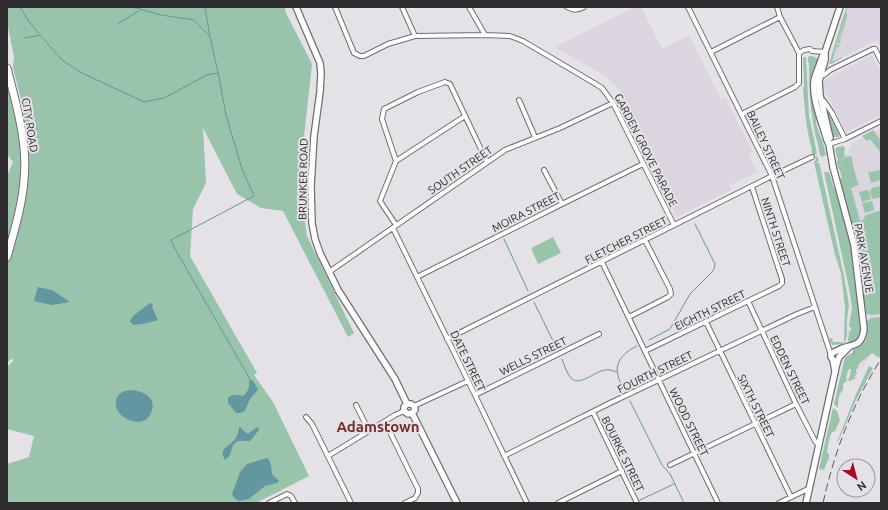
<svg xmlns="http://www.w3.org/2000/svg" width="888" height="510" font-family="Ubuntu,sans-serif">
<rect width="100%" height="100%" fill="#e5e2e7"/>
<path fill="#dbd5e0" d="M635 7H641L662 49 689 35 721 99 725 97 753 152 748 154 757 172 730 185 731 190 677 217 647 155 651 153 623 97 617 88 609 80 602 74 555 47Z
M849 7H881V48L877 40 833 62 832 61Z
M872 55 881 73V115L846 132 823 87 824 80Z
M881 128V338L860 372 868 343 872 332 859 237 840 168 852 143Z
M771 150 779 166 774 169 766 152Z"/>
<path fill="#99c3aa" d="M7 7H285L286 13 312 64 299 183 307 236 354 333 348 337 283 211 261 208 237 194 203 128 206 183 193 209 190 256 257 373 254 375 273 402 309 476 256 503H7V464L29 457 34 436 7 429V367L13 361V358L7 363V176L13 162 7 154V86L12 102 24 111 13 68 14 57 7 22Z
M847 7H848L832 61H833L846 14 848 13C845 21 845 27 841 35V37L840 38 841 41 838 44 840 46 837 48 833 61H834L842 57V58L831 64H829L843 17Z
M809 56H812L819 59 816 66V123L817 127 823 143 826 155 821 157C819 153 819 149 818 145 811 120 809 94 809 67V63L808 62V57Z
M804 57H806L809 116 817 154 813 156 811 150 812 149C806 130 805 110 803 89L804 86 803 59Z
M827 113H828L830 114 840 134 839 137H834L831 136Z
M874 131 881 141V153L870 139 867 141 862 136 873 130Z
M843 146 845 148 844 153 845 154 838 170 837 161 838 160 835 149 837 147Z
M845 155 847 157 851 156 853 160 852 161 857 180V181L859 185 851 188 860 221 865 219 864 216 881 210V314L871 315 867 314 865 311 854 238 840 178H842L839 168Z
M817 156 819 161 817 162V163H819L821 171 844 276 849 305 847 319V336L845 342 842 344 832 345 829 339 832 338 833 342H844L845 307 841 273 835 255 814 162 816 160 815 157Z
M880 170 881 180 871 183 868 171 871 172Z
M824 172H829L834 189V188L837 191 850 240 860 311 861 331 860 335 858 338 855 341 845 346 847 342H849L848 341 849 331H851V327H849L850 318 852 309 850 293Z
M880 186 881 190V197L872 199 870 191 872 188Z
M867 190 869 191 871 199 862 202 859 192Z
M872 201 874 210 865 213 862 203Z
M553 237 561 253 538 264 531 248Z
M881 317V355L879 358 872 353C867 358 862 360 858 366L859 368 856 369 857 374H855L856 376 854 377 856 378 850 381 848 380 850 376 851 369H849C847 372 848 374 846 377L847 381 843 384C844 390 843 389 840 394 838 398 838 404 838 408L834 404 845 357 854 352 853 351 854 350 855 348C859 346 863 344 865 341 871 332 862 322 871 318L872 319V318Z
M869 366 873 368 872 370 855 402 838 442H837L856 394Z
M833 408 837 411 840 420 835 431C834 432 833 431 832 432 830 434 827 449 827 453L829 454V459L827 462 824 470 819 469Z"/>
<path fill="#6397a0" d="M38 287 52 290 70 302 52 305 34 301Z
M150 303 153 304 152 307 158 320 143 324 133 325 130 321 133 316Z
M251 380 253 381 258 389C256 393 253 395 251 398 245 405 249 414 236 413L228 403V398C233 393 237 395 243 396 249 390 249 389 249 381Z
M130 390C144 391 159 398 150 415 141 431 109 416 117 397 118 396 119 394 121 393 123 391 127 391 130 390Z
M239 427H240L244 431 248 434 257 427 259 428V430L250 441C246 441 242 441 239 441 229 444 234 455 225 460 218 448 229 447 235 439 237 436 239 431 239 427Z
M267 458H268C272 465 271 467 272 474L279 481 277 483 265 486 249 499 239 501 234 498 232 494 240 472 247 464Z"/>
<g fill="none" stroke-linecap="round" stroke-linejoin="round">
<path stroke="#6397a0" stroke-width="1" d="M20 7 28 20 39 34
M132 7 161 15 194 20 209 36
M205 7 210 37 218 72 226 115 242 169 254 196 171 240 174 247 251 381
M118 24 140 10
M25 38 40 35 62 60 80 72 144 102 164 98 207 75 218 73
M504 239 528 291
M534 302 557 349
M649 340 670 329 690 294 712 272 714 269 715 264 695 224
M854 354V349
M562 359C564 365 568 376 572 379 580 386 596 371 605 370 609 369 613 371 617 372
M624 390C622 385 619 381 618 375 614 361 626 351 637 346
M630 401 662 465 670 474 684 503
M640 500 674 484
M634 503H635"/>
<g stroke="#706d72" stroke-width="6">
<path id="street" d="M335 7 354 53 360 56H364L388 44 415 36 485 35 510 36 523 41 594 83 602 88 613 103 674 225
M402 7 415 36
M469 7 485 35
M567 7C574 11 578 10 584 7
M688 7 772 176 831 355
M711 52 780 17
M799 53 804 50 810 49 812 51 825 52
M820 76 824 75 830 70 873 49H875L881 61
M519 100 535 137
M821 101H824L832 113 845 139
M742 114 795 87 799 83V53L780 17 777 7
M829 144 845 139 881 121
M396 161 465 116
M544 170 562 204
M396 225 380 201 396 161 382 119 384 109 418 92 445 82 450 84 487 162
M393 228 475 395 527 503
M602 262 718 503
M329 272 505 150 560 128 613 103
M417 277 562 204 643 164
M748 301 796 404 815 441 819 446
M629 317 668 297 671 294 670 289 645 240
M706 322 791 497
M447 339 772 176 812 157
M645 351 779 286 782 283V279L752 187
M475 395 599 334
M356 405 369 431
M414 406 468 381
M593 412 637 503
M306 417 312 424 351 503
M385 422 418 489V493L415 498 405 503
M328 456 395 415 404 411
M504 456 608 404 797 314 815 307
M670 465 796 404
M269 503 287 494 291 496 295 503
M558 503 622 471
M779 503 810 488"/>
</g>
<g stroke="#706d72" stroke-width="8">
<path id="secondary" d="M296 7 320 63 321 73 320 92 314 136 311 186 312 223 315 239 320 253 338 290 395 379 407 404
M825 52C822 56 821 61 819 66 817 71 815 76 814 81 812 100 822 122 827 140L829 144 833 167 854 245 864 329C862 345 856 344 843 348 839 349 838 351 834 352L831 354V357L833 360 835 371
M830 138 820 95 819 81 825 60V52L840 7
M407 404 404 407V411L408 414 412 413
M407 404H411L414 406 415 410 412 413
M412 413 457 503
M806 503 837 363 839 357 849 347"/>
</g>
<g stroke="#706d72" stroke-width="9">
<path id="highway" d="M7 68C16 104 28 142 24 180 22 206 14 232 7 257"/>
</g>
<use href="#street" stroke="#fff" stroke-width="4"/>
<use href="#secondary" stroke="#fff" stroke-width="5.5"/>
<use href="#highway" stroke="#fff" stroke-width="7"/>
<path stroke="#5a585b" stroke-width="1" stroke-dasharray="8 4" stroke-linecap="butt" d="M823 503C835 450 852 405 881 359"/>
</g>
<g text-anchor="middle" dominant-baseline="central" stroke-width="4" stroke-linejoin="round" paint-order="stroke">
<g font-size="11" fill="#2d2b2d" stroke="#e5e2e7">
<text transform="translate(30 125) rotate(81)">CITY ROAD</text>
<text transform="translate(766 145) rotate(65)">BAILEY STREET</text>
<text transform="translate(646 150) rotate(63)">GARDEN GROVE PARADE</text>
<text transform="translate(460 170) rotate(-35)">SOUTH STREET</text>
<text transform="translate(303 179) rotate(-89)">BRUNKER ROAD</text>
<text transform="translate(526 212) rotate(-27)">MOIRA STREET</text>
<text transform="translate(776 232) rotate(72)">NINTH STREET</text>
<text transform="translate(626 240) rotate(-27)">FLETCHER STREET</text>
<text transform="translate(864 258) rotate(80)">PARK AVENUE</text>
<text transform="translate(710 310) rotate(-26)">EIGHTH STREET</text>
<text transform="translate(533 356) rotate(-26)">WELLS STREET</text>
<text transform="translate(468 361) rotate(64)">DATE STREET</text>
<text transform="translate(790 370) rotate(64)">EDDEN STREET</text>
<text transform="translate(655 372) rotate(-26)">FOURTH STREET</text>
<text transform="translate(756 406) rotate(64)">SIXTH STREET</text>
<text transform="translate(689 422) rotate(64)">WOOD STREET</text>
<text transform="translate(623 454) rotate(64)">BOURKE STREET</text>
</g>
<g font-size="15" font-weight="bold" fill="#752e30" stroke="#e5e2e7">
<text x="378" y="426">Adamstown</text>
</g>
</g>
<rect width="888" height="510" fill="none" stroke="#2d2b2d" stroke-width="16"/>
<g transform="translate(856 478) rotate(144)"><circle r="19" fill="#e5e2e7" stroke="#9b999d"/>
<path d="M0-3L7 15L0 10L-7 15Z" fill="#a40727"/>
<text y="-6" font-size="11" font-weight="bold" text-anchor="middle" fill="#2d2b2d">N</text>
</g>
</svg>
